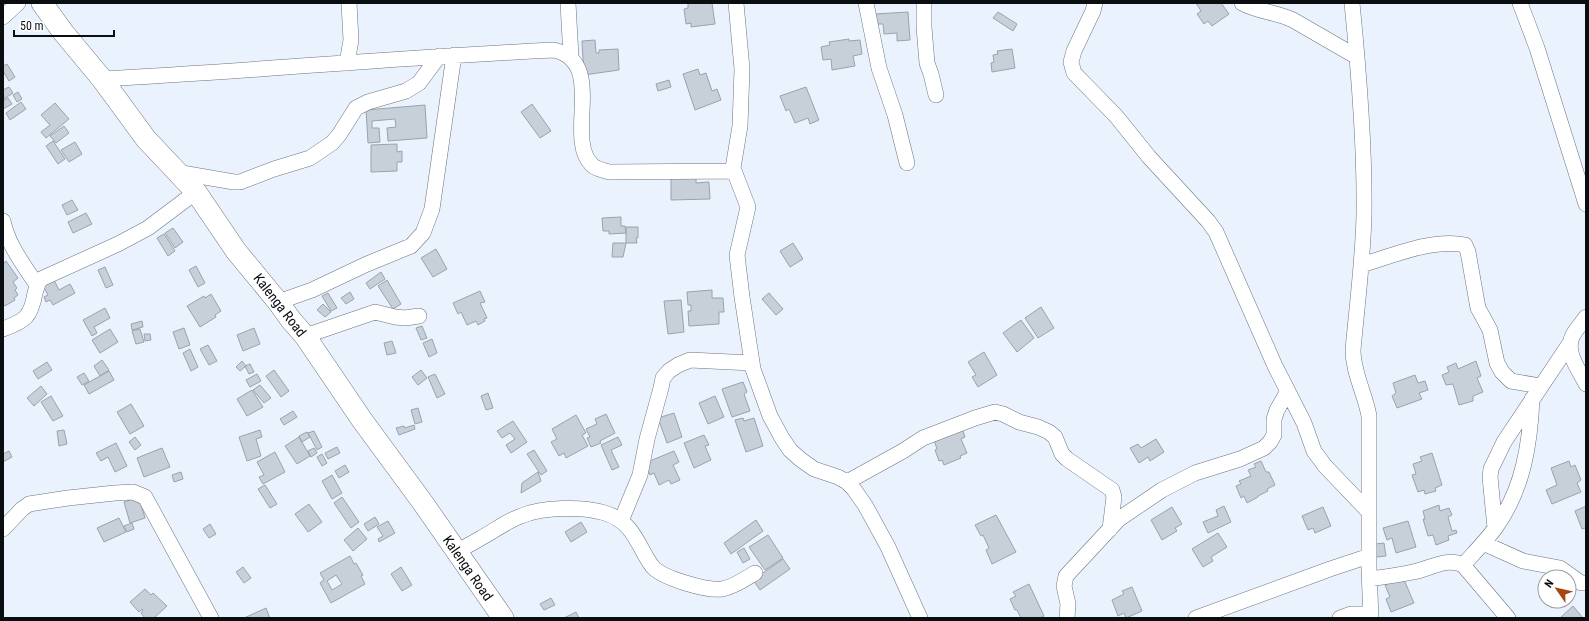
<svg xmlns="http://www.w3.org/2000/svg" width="1589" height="621" font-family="'Roboto Condensed',sans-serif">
<rect width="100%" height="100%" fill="#eaf3fd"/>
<path fill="#c7cfd9" stroke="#9aa2ac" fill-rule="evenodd" d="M688 3H712L715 24 691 27V23L686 24 684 9 688 8Z
M1196 3H1221L1229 14 1212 26 1208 21 1204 24 1197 14 1201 11Z
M908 12 910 40 897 41V33L884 34 883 24H876L875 14Z
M998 12 1017 24 1013 31 993 18Z
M849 39V41L860 40 862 54 853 56 855 66 832 70 831 59 823 60 821 47 830 45 829 42Z
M595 40 596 53H599V50L618 49 619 70 584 75 582 41Z
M1012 49 1015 68 992 72 991 63 994 62 993 55 998 54 997 51Z
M7 64 15 77 9 81 3 71V66Z
M698 69 700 75 706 73 712 91 717 89 721 100 695 110 683 74Z
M669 80 671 87 658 91 656 84Z
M9 87 13 93 4 99 3 90Z
M806 87 819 120 810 124 808 118 795 123 789 109 786 111 780 96Z
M18 92 22 99 17 102 13 95Z
M8 98 12 104 3 109V101Z
M21 102 26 109 10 120 6 113Z
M55 103 69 119 46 138 41 132 50 125 41 115Z
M532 104 551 131 540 138 521 112Z
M425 105 427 138 388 141 387 128 396 127 395 119 372 121V128H379L380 142 368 143 366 110Z
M64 126 69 133 56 143 50 136Z
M53 141 65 159 58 164 46 146Z
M75 142 82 154 69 162 61 150Z
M397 144V152L402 151V162H397V171L371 172V145Z
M696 176V183L709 182 710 199 671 200V177Z
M72 200 78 210 67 215 62 205Z
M86 213 92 224 73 233 68 222Z
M621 217V226H625L626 233 609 234V231H603L602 218Z
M626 227H638V238H636L637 243H626Z
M173 228 183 242 175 248 165 233Z
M164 234 175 251 168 256 157 238Z
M613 243H626L623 257H612Z
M793 243 803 259 790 267 780 251Z
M436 249 447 269 433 277 421 258Z
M6 261 18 278 13 282 17 288 15 290 18 295 14 298 15 300 5 306 3 303V264Z
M196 266 205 283 198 287 189 270Z
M105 267 113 285 106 288 98 270Z
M381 272 385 279 370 289 366 283Z
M54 280 59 290 70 284 75 293 53 305 50 300 46 302 44 297 48 295 43 286Z
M387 280 401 304 393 309 378 286Z
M712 290V298H723L724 312H719V324L689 326 688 311H691V305H688L687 292Z
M480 291 485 302 480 303 487 318 484 319 485 321 478 325 476 321 467 325 461 312 458 314 453 303Z
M350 292 354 299 346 304 341 298Z
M328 293 337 308 331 311 322 296Z
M769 293 783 309 776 315 762 299Z
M211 294 221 311 215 315 216 317 200 327 187 306 204 296 205 298Z
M681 300 684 332 668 334 664 301Z
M323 304 331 312 325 317 317 310Z
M1041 307 1054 328 1038 338 1025 318Z
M105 308 110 318 94 327 97 333 92 336 83 320Z
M1021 320 1034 338 1017 352 1003 333Z
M142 321 143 327 132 330 131 324Z
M422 326 427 338 421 340 416 328Z
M184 328 190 345 179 349 173 332Z
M254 328 260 344 243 351 237 335Z
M110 329 118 342 100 353 92 340Z
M140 329 144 342 136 344 132 331Z
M144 334H150L151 340 145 341Z
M432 339 437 353 429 357 423 343Z
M392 341 396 353 387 355 384 343Z
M208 345 217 361 209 365 200 349Z
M190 349 198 367 191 371 183 353Z
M984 352 997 375 978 387 972 377 976 375 968 362Z
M102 360 109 370 100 376 94 366Z
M242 361 246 366 240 371 236 367Z
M1476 361 1481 376 1477 378 1483 392 1473 396V401L1459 405 1453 384 1446 385 1442 375 1449 372 1447 367 1456 363 1458 369Z
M47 362 52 370 38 379 33 371Z
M250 364 254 372 249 374 245 366Z
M274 370 289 391 281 397 266 376Z
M421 370 427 378 418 385 412 377Z
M109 371 114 380 89 394 84 385Z
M84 373 89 381 82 385 77 377Z
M257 374 261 381 250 387 246 380Z
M435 374 445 394 437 398 428 377Z
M1415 375 1418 383 1425 381 1428 390 1419 393 1422 399 1397 408 1392 396 1396 393 1393 383Z
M743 382 747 392 744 394 750 411 732 417 722 389Z
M260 385 271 398 264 403 253 390Z
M41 386 47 394 34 406 27 398Z
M252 390 263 407 247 416 237 399Z
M488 393 493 408 486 410 481 396Z
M51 396 63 416 53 421 41 402Z
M715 396 724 417 708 424 699 403Z
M131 404 144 426 130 434 117 412Z
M418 408 422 422 415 424 411 410Z
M293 411 297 417 284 425 280 419Z
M674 413 682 437 667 443 658 418Z
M606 414 615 433 600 441 601 443 591 447 587 438 590 437 586 429 597 424 595 419Z
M576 415 586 433 582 435 588 446 566 458 564 453 559 456 551 442 557 439 552 429Z
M743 418 744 421 754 418 763 446 746 452 735 420Z
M513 421 527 442 511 453 506 445 515 439 510 433 502 438 497 431Z
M414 425 415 429 399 435 396 428 404 426 405 428Z
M962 428 965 437 961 439 967 453 960 456 961 458 944 465 942 460 939 461 935 450 937 449 934 440Z
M64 430 67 444 59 446 57 431Z
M260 430 262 437 256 439 261 456 247 461 239 437Z
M314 431 322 447 317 450 308 433Z
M307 432 310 437 302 442 299 436Z
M704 435 709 445 705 446 711 460 694 468 684 443Z
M135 437 141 445 135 450 129 442Z
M299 437 310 456 297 464 285 446Z
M618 437 622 445 611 450 619 467 612 470 601 445Z
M1156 439 1164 452 1150 461 1148 457 1139 463 1130 448 1138 444 1141 448Z
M116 443 127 466 115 472 108 457 101 461 96 453Z
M337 447 340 453 328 459 325 453Z
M162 448 170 467 144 477 137 458Z
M314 448 317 453 311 457 308 451Z
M534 450 547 471 541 475 527 454Z
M9 451 12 457 3 462V454Z
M674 451 679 462 673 465 680 480 671 484 669 480 659 485 654 473 650 475 645 463Z
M275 452 285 472 263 484 259 477 264 475 257 462Z
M1432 453 1442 485 1435 488 1436 491 1425 494 1424 490 1418 492 1412 475 1416 474 1413 464 1422 461 1420 457Z
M322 454 327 463 322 466 317 457Z
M1261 461 1266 472H1269L1275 485 1267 489 1268 491 1258 496V497L1247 503 1244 496 1241 498 1236 486 1241 484 1239 481 1251 476 1248 470 1256 467 1254 464Z
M1569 461 1571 467 1575 465 1581 480 1577 483 1581 492 1552 504 1546 490 1557 485 1551 468Z
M345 465 349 472 339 478 335 471Z
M181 472 183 479 174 482 172 475Z
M538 472 541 481 521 493 522 483Z
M332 475 342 493 332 499 322 481Z
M265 485 277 504 270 508 258 489Z
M139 497 145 518 130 523 124 502Z
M342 497 359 522 351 528 334 503Z
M309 504 322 522 308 532 295 514Z
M1439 505 1440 511 1449 508 1452 515 1448 517 1452 531 1456 530 1457 533 1448 536 1449 540 1436 545 1433 535 1428 536 1423 519H1425L1423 511Z
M1224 506 1231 522 1208 533 1203 522 1218 516 1216 510Z
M1586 506V530L1585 528 1582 529 1575 511Z
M1172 507 1182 524 1175 528 1177 531 1162 540 1151 520Z
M1323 507 1331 526 1315 533 1313 528 1308 530 1302 516Z
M996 515 1016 552 992 564 986 550 989 548 983 535 981 536 975 525Z
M375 517 379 524 368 531 364 524Z
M119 518 126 532 104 542 97 528Z
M756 520 763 531 731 554 724 543Z
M388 521 395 533 379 542 378 539 383 536 377 527Z
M1408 521 1416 547 1396 553 1392 538 1387 540 1383 528Z
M581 522 587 532 571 542 565 532Z
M132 523 134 529 127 532 124 526Z
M210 524 216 534 209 538 203 529Z
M358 528 367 539 353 551 344 540Z
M1218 533 1227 547 1211 557 1213 561 1203 567 1192 549Z
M768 535 783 558 765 570 749 547Z
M1384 543 1386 556 1377 557 1375 544Z
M744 548 750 559 743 563 737 552Z
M350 556 354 564 356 563 363 575 361 576 365 584 331 603 320 583 324 580 320 573ZM336 575 342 584 332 590 327 581Z
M783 559 790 569 760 590 753 580Z
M243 567 251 578 244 583 236 572Z
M401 567 412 585 402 591 391 574Z
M1402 575 1414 603 1391 612 1386 599 1390 597 1385 585 1394 581Z
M1029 584 1044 616 1040 618H1021L1017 610H1015L1010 599 1016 596 1013 592Z
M1132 587 1142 611 1126 618 1124 613 1118 616 1112 600 1124 594 1122 591Z
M145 589 151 595 153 593 167 606 154 618H145L141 613 143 610 142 609 139 612 130 602Z
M551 598 555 605 544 610 540 604Z
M1573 606 1583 618H1560Z
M266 608 270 618H244Z
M576 612 579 618H564Z"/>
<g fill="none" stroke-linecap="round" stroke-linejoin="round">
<g stroke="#6c747d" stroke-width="16">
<path id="street" d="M568 3 571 57
M736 3 742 69 740 126 733 168 748 207 737 255 742 297 753 369 770 416 782 438 790 450 800 459 814 469 838 477 847 482 853 488 865 505 888 547 920 618
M866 3 879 68 895 115 907 163
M924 3V27L927 63 931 74 936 95
M1095 3 1093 11 1074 51 1071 62 1074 73 1116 116 1149 157 1208 221 1216 232 1275 366 1304 423 1314 451 1325 466 1369 512
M1242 3C1258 12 1277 12 1293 20L1357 57
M1352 3C1359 73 1365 144 1364 215 1363 260 1357 305 1353 350 1353 373 1365 393 1369 416V569L1371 618
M1520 3 1537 48 1586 204
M3 17 18 3
M347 63 351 40 349 3
M102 79C253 71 403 57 554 50 607 62 564 138 592 165 596 169 603 170 609 172L734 171
M176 172 234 182H240L274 169 310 158 332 143 339 135 356 108 368 102 406 91 419 83 439 56
M3 221C8 245 23 264 37 285
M1361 265C1392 256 1433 238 1465 245L1468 252 1478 308 1490 330 1497 363 1502 372 1511 381 1540 386
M278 302 312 290 367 264 411 246 423 233 432 209 454 55
M1586 317C1582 323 1576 329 1573 335 1564 351 1579 370 1586 384
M3 329C25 321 31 317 35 293 37 288 37 283 41 279L118 244 148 228 196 192
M305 336 375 312 395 317 405 318 419 316
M847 482 903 451 923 438 975 418 995 412 1003 414 1019 422 1038 427 1049 432 1055 437 1062 454 1067 459 1112 490 1114 497 1110 529
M621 521 640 475 647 439 661 388 663 378 669 371 678 365 690 360 752 363
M1495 528 1490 477 1491 469 1504 442 1570 343
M3 529 22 509 29 504 68 498 115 493 133 492 145 497 211 618
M1483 543 1523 561 1560 568 1581 583H1586
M457 551C465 547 473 543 481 538 494 531 507 521 521 516 542 507 583 506 605 513 634 522 637 545 652 566 661 578 707 591 722 589 734 587 745 579 755 573
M1463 565C1474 553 1486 541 1496 527 1523 489 1530 445 1532 399
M1369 579C1384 577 1398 575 1413 572 1430 569 1446 557 1463 565L1508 618
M1067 618 1068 604 1064 586 1066 576 1119 519 1162 490 1195 473 1240 459 1264 448 1270 442 1274 435V419L1277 410 1288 391
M1196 618 1330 569 1369 556
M1340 618 1351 614H1371"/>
</g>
<g stroke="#6c747d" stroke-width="22">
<path id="secondary" d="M42 3 63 32 102 79 146 139 196 192 236 251 278 302 291 320 305 336 362 420 423 503 503 618"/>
</g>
<use href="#street" stroke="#fff" stroke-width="15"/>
<use href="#secondary" stroke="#fff" stroke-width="21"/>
</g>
<g text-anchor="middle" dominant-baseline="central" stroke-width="3" stroke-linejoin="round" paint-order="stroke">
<g font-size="14" fill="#0b0e11" stroke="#fff">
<text transform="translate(280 305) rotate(52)">Kalenga Road</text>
<text transform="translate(468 568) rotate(55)">Kalenga Road</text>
</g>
</g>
<rect width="1589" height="621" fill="none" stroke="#0b0e11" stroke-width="8"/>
<g transform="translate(1557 589) rotate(304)"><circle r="19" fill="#ffffff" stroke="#9d9fa0"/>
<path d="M0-3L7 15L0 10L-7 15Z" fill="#a8450f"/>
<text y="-6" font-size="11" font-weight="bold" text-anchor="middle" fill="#0b0e11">N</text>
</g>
<path d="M14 30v6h100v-6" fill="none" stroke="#0b0e11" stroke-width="2"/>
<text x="20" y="30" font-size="12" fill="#0b0e11" stroke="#ffffff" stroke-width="3" paint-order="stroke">50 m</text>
</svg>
